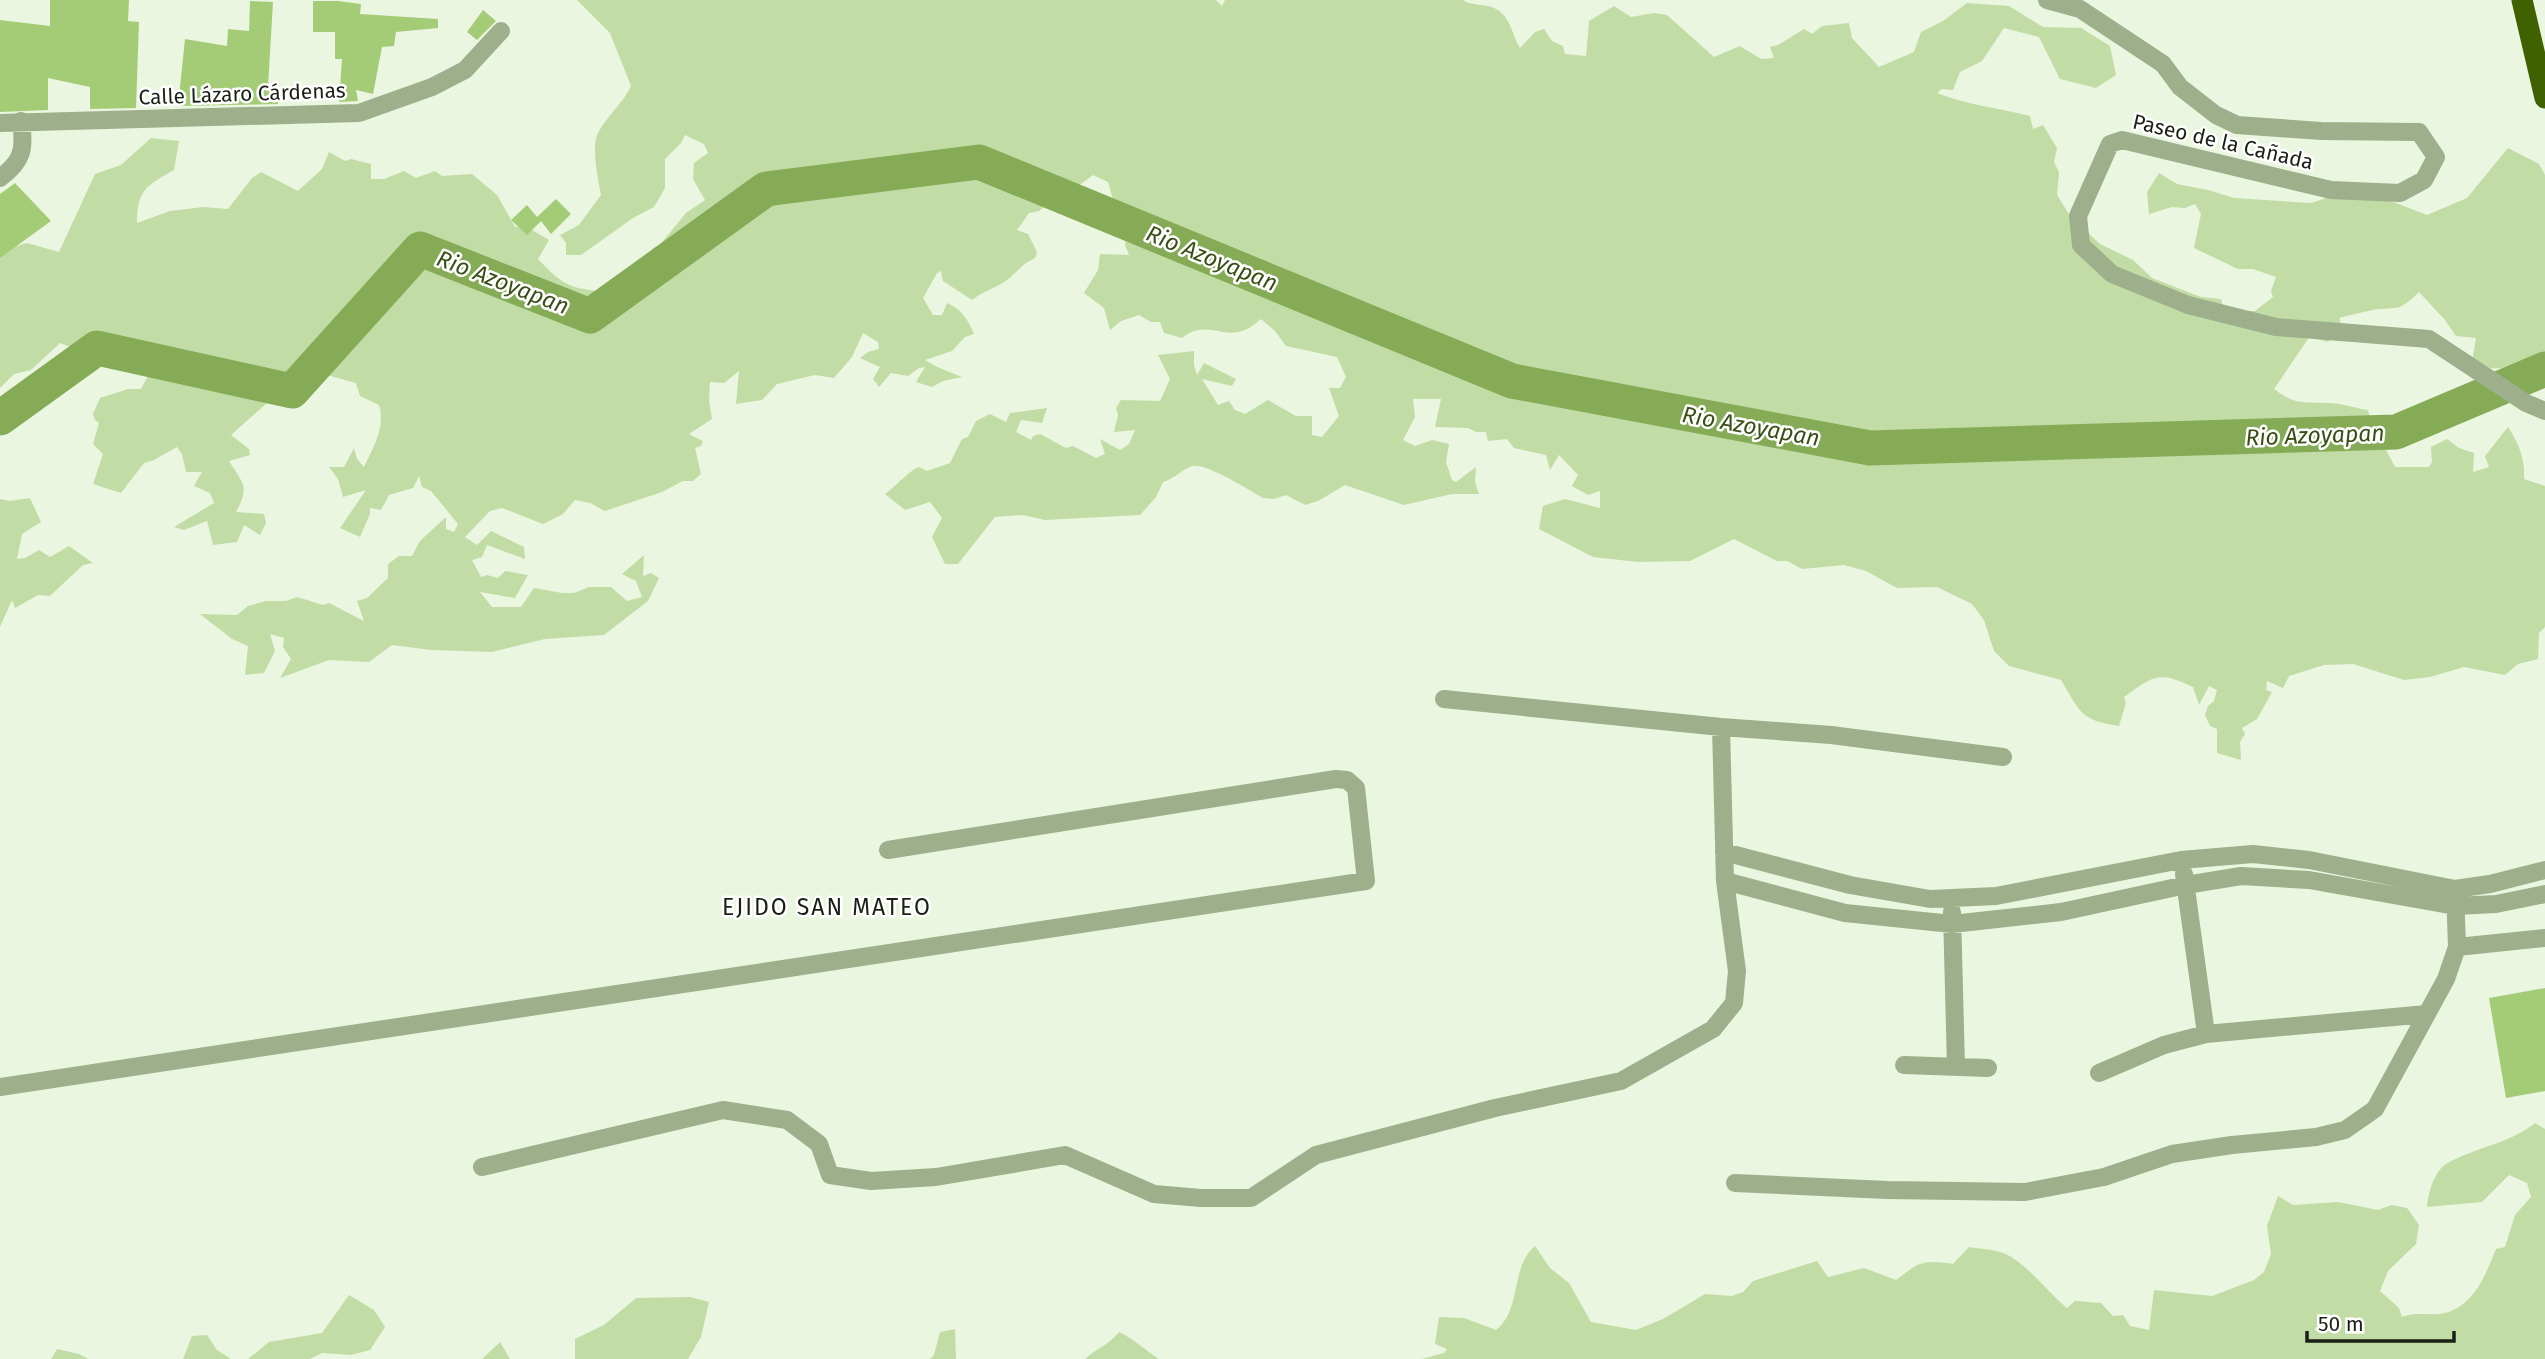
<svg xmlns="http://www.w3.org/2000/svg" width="2545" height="1359" font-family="'Fira Sans',sans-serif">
<rect width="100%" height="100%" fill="#eaf6df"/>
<path fill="#c2dca6" d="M577 0H1216L1222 6 1225 0H1463C1473 7 1486 3 1496 9 1511 17 1512 35 1520 48L1535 32 1544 29 1552 41 1563 46 1565 54 1586 56 1589 21 1614 6 1631 17 1654 13 1667 15 1714 57 1740 46 1761 59 1774 58 1770 47 1778 45 1804 29 1812 34 1822 26 1849 23 1852 38 1879 67 1914 52 1921 32 1943 21 1967 3 2009 6 2043 27 2081 28 2110 46 2116 75 2096 88 2060 79 2039 37 2004 28 1982 61 1960 72 1953 90 1942 89 1937 93C1967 105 1999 108 2030 116L2033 129 2043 125 2057 148 2054 162 2059 172 2057 195 2070 216 2100 244 2133 260 2152 278 2201 297 2221 299 2224 311H2255L2273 297 2271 291 2276 277 2253 269H2238L2194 248 2201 214 2195 204 2185 208 2172 207 2149 214 2147 192 2159 173 2177 184 2208 190 2234 198 2311 203 2329 197 2370 193 2427 215 2467 198 2508 148 2539 164 2545 175V381L2530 388 2520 368C2503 368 2488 369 2471 368L2476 338 2456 336 2445 320 2419 292C2398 313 2398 306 2373 310 2362 312 2350 315 2339 318L2345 333 2327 342 2310 336 2274 389C2295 405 2302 402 2328 403 2341 403 2355 408 2368 410L2376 438 2385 448 2395 467H2429L2432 462 2431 447 2447 439 2459 448 2474 453 2473 472 2489 467 2485 456 2508 427C2519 444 2525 458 2524 479L2545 486V627L2539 633 2538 659 2518 664 2505 675 2464 667 2430 677 2404 680 2353 664 2324 665 2289 676 2283 688 2267 681 2266 690 2272 692 2257 719 2242 728 2245 734 2240 742 2241 760 2217 753V729L2210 726 2205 715 2208 706 2214 701 2217 690 2209 686 2199 705 2193 687C2159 671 2154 675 2124 697L2126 703 2119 726C2080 720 2081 713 2061 680L2009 666 1994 651 1984 620 1972 604 1937 587 1897 588 1866 571 1844 565 1802 569 1787 561H1777L1734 539 1690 561 1638 562 1593 557 1539 529 1543 506 1565 499 1600 508V491L1588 495 1572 486 1578 475 1559 455 1550 470 1546 455 1514 448 1507 439 1488 441 1486 432H1476L1468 428 1435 427 1441 399H1413L1415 417 1403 440 1415 446 1432 440 1449 444 1446 462 1452 480 1456 482 1476 467 1475 482 1479 494H1452L1404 505 1345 485 1318 501 1305 505 1286 495 1274 499 1263 498C1249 490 1207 463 1192 466 1184 468 1174 479 1163 482L1156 497 1140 515 1045 520 1023 515 995 517 958 564H945L932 537 942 518 930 502 905 510 885 494C895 487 910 470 919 467L927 471 950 463 962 439 968 437 976 421 990 414 1006 422 1010 413 1047 408 1042 423 1021 420 1016 432 1031 440 1033 436 1040 434 1066 448 1073 446 1096 458 1105 454 1100 439 1120 450 1129 444 1135 430 1114 432 1118 415 1116 408 1121 400 1160 401 1170 379 1158 355 1194 351V365L1197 375 1204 363 1236 379 1232 386 1202 379 1218 405 1229 401 1235 410 1245 414 1268 400 1296 416H1312V435L1322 437 1339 416 1329 388H1340L1346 377 1337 357 1286 346 1275 331 1261 319C1257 322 1252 327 1247 329 1224 341 1206 318 1182 338L1164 333 1160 322H1151L1139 315 1121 321 1110 330 1104 308 1084 293 1098 270 1100 254 1129 255 1125 245 1130 224 1116 210 1108 182 1093 175 1070 192V210L1059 214 1047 204 1039 211 1029 213 1017 230 1028 234 1037 252 1035 258C1019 266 1019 271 1007 280 996 288 983 291 972 300L943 281 941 271 937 273 923 298 933 315H942L947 303C961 309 968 319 974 334L965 337 952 351 925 360 937 367 962 377 943 381 932 387 916 382 925 367 919 368 908 376 891 373 879 387 873 379 880 367 860 358 868 352 879 349 878 342 863 333 852 357 834 378 815 375 777 384 762 400 736 404 739 371 724 383 710 382 709 400 712 419 689 434 703 441 701 446 695 448 701 474 693 481H683L662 492 605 511 590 503 575 500 563 514 543 524 502 508 490 511 465 537 477 545 491 531 524 547 525 559 487 545 482 557 472 560 481 577 487 575 498 578 505 571 528 575 515 598 480 592 492 607H521L534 588 562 593H574L589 587H611L627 601 642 597 636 581 622 574 644 555 643 576 651 573 659 578 648 601 604 635 545 639 492 652 431 650 392 645 369 662 329 660 280 678 291 659 283 647 284 638 270 634 275 651 264 673 245 675 248 646 232 639 200 614 237 615 248 606 266 601H286L297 597 323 605 329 603 364 621 357 601 367 598 388 578V564L399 556H412L420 541 446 517V529L454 532 458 524 431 491 422 487 419 476 413 488 389 495 381 510 370 508V514L360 537 340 528 366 490 343 497 338 479 329 467H344L354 448 357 459 364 467C373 448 386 427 379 405L360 396 356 383 298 367 297 386H265L268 402 231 435 249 449 250 455 229 461C243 483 250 487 236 512L264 514 266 523 260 535 244 525 237 542 213 545 207 521 184 530 174 527 214 503 210 493 194 486 202 472H186L182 454 177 447 154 460 144 463 121 493 93 484 103 454 93 444 99 423 95 420 93 414 100 398 128 389H141L164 345 155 352 141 349C108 368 92 355 60 343L31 370 14 374 0 388V251L27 243 59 252 95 174 121 165 151 138 179 141 174 170C146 186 137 190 137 223L170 211 203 207 228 209 252 178 261 172 298 191 322 169 329 152 345 161 351 159 371 164V179H384L404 171 416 178 435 171 442 176 472 174 497 195 515 227H527L549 240 538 259C549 270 560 283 575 287 587 291 598 289 609 295L620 280V304L644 279 634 266 650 255 653 248 659 246 686 213 705 200 693 179 694 163 708 153 704 144 685 135 681 143 665 159V188L654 207 633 218 581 255H566V243L560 235 579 225 601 195C598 179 591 147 598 133 607 116 623 103 631 86L610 33Z
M30 498 41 522 22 534 17 559 25 558 39 550 50 557 69 546 93 563 83 565 50 596 38 595 15 608 12 600 0 627V499L10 501Z
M2535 1123 2545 1129V1359H1422L1444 1353 1447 1349 1435 1344 1439 1317 1464 1318 1496 1330C1522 1310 1510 1267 1535 1246L1550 1268 1569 1283 1591 1322 1636 1330 1663 1319 1705 1294 1732 1296 1743 1292 1753 1281 1817 1261 1828 1277 1864 1268 1896 1280C1921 1261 1922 1260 1953 1264L1969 1247C1980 1249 1993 1249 2003 1253 2026 1262 2047 1292 2067 1308L2075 1301 2101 1303 2113 1316 2123 1315 2130 1326 2149 1330 2154 1290 2212 1296 2254 1280 2264 1272 2271 1254 2267 1226 2278 1196 2293 1205 2338 1202 2378 1210 2392 1205 2407 1208 2419 1225 2416 1244 2388 1271 2380 1291 2399 1308 2402 1317C2415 1312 2426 1315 2440 1314 2473 1309 2485 1276 2496 1249L2505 1247 2515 1215 2531 1197 2527 1183 2509 1175 2482 1202 2427 1207C2428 1193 2434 1172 2446 1164 2475 1147 2509 1144 2535 1123Z
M349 1295 374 1310 385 1327 370 1350 351 1355 322 1353 310 1359H248L269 1342 322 1333Z
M690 1297 709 1302 701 1337 688 1359H575V1339L604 1325 636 1298Z
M955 1329 956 1359H930L934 1355 940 1332Z
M1119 1332C1134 1339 1145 1350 1159 1359H1085C1097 1348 1110 1344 1119 1332Z
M207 1335 217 1350 231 1359H183L192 1336Z
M500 1342 510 1359H482Z
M57 1349 79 1354 88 1359H51Z"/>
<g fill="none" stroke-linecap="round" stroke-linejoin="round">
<path stroke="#85ab57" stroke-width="35" d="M0 418 97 348 292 391 420 249 590 316 766 189 979 162 1512 381 1870 448 2396 432 2545 369"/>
</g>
<path fill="#a4cc77" d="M50 0H129L128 21 139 22 136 108 90 109V87L48 78V110L0 112V20L50 26Z
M250 1 273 2 268 87H278V104L178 106 185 39 227 46 228 29 249 31Z
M313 1H338L361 4 360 14 438 19V28L396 32 394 46 382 47 373 94 356 90 358 101 339 102 342 59H335V32H313Z
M483 10 496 21 477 40 467 32Z
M15 183 51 221 0 258V194Z
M556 199 571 214 551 234 541 221 527 235 511 220 527 205 537 217Z
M2545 988V1091L2506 1098 2489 998Z"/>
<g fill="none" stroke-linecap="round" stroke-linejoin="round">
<path stroke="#9daf8b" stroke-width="18" d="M2047 0 2080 9 2163 64 2180 87 2216 115 2237 125 2321 131 2419 132 2436 157 2424 180 2400 193 2331 190 2122 140 2110 144 2078 216 2081 245 2112 274 2188 305 2276 327 2429 339 2526 403 2545 411
M0 123 359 113 432 87 465 70 501 31
M0 178C23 161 25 149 21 121
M1444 699 1721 727 1831 735 2003 757
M1724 852 1850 885 1930 899 1996 896 2181 860 2253 854 2309 860 2455 889 2490 884 2545 870
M2184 874 2206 1034
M1725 881 1845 913 1952 924 2061 912 2186 885 2241 876 2309 880 2455 906 2496 904 2545 894
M1952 912 1956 1067
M2457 947 2545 938
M1904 1065 1988 1068
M2099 1073 2164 1045 2206 1034 2427 1014
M0 1087 1366 881 1356 788 1347 780 1336 779 888 850
M482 1167 723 1110 787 1120 819 1144 830 1175 871 1181 936 1177 1065 1155 1154 1194 1201 1198H1251L1316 1155 1495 1108 1621 1081 1713 1029 1734 1003 1737 971 1725 881 1721 727
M1735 1183 1887 1190 2025 1192 2104 1177 2172 1154 2232 1145 2316 1137 2345 1130 2375 1109 2446 979 2457 947 2455 889"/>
<path stroke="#406100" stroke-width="21" d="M2522 0 2545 98"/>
</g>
<g text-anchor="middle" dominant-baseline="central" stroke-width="5" stroke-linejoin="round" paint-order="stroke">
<g font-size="21" fill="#1b2017" stroke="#fff">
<text transform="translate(242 94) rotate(-2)">Calle Lázaro Cárdenas</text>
<text transform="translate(2223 142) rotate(13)">Paseo de la Cañada</text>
</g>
<g font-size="23" font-style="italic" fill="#385014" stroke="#fff">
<text transform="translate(1212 258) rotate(22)">Rio Azoyapan</text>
<text transform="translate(503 282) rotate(21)">Rio Azoyapan</text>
<text transform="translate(1751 426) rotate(10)">Rio Azoyapan</text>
<text transform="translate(2315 435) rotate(-2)">Rio Azoyapan</text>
</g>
<g font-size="23" letter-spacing="2" fill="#1b2017" stroke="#fff">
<text x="827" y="907">EJIDO SAN MATEO</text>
</g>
</g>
<path d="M2307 1331v10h147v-10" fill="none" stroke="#1b2017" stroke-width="3.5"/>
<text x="2318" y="1331" font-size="21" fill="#1b2017" stroke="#ffffff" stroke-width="5" paint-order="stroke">50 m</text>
</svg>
